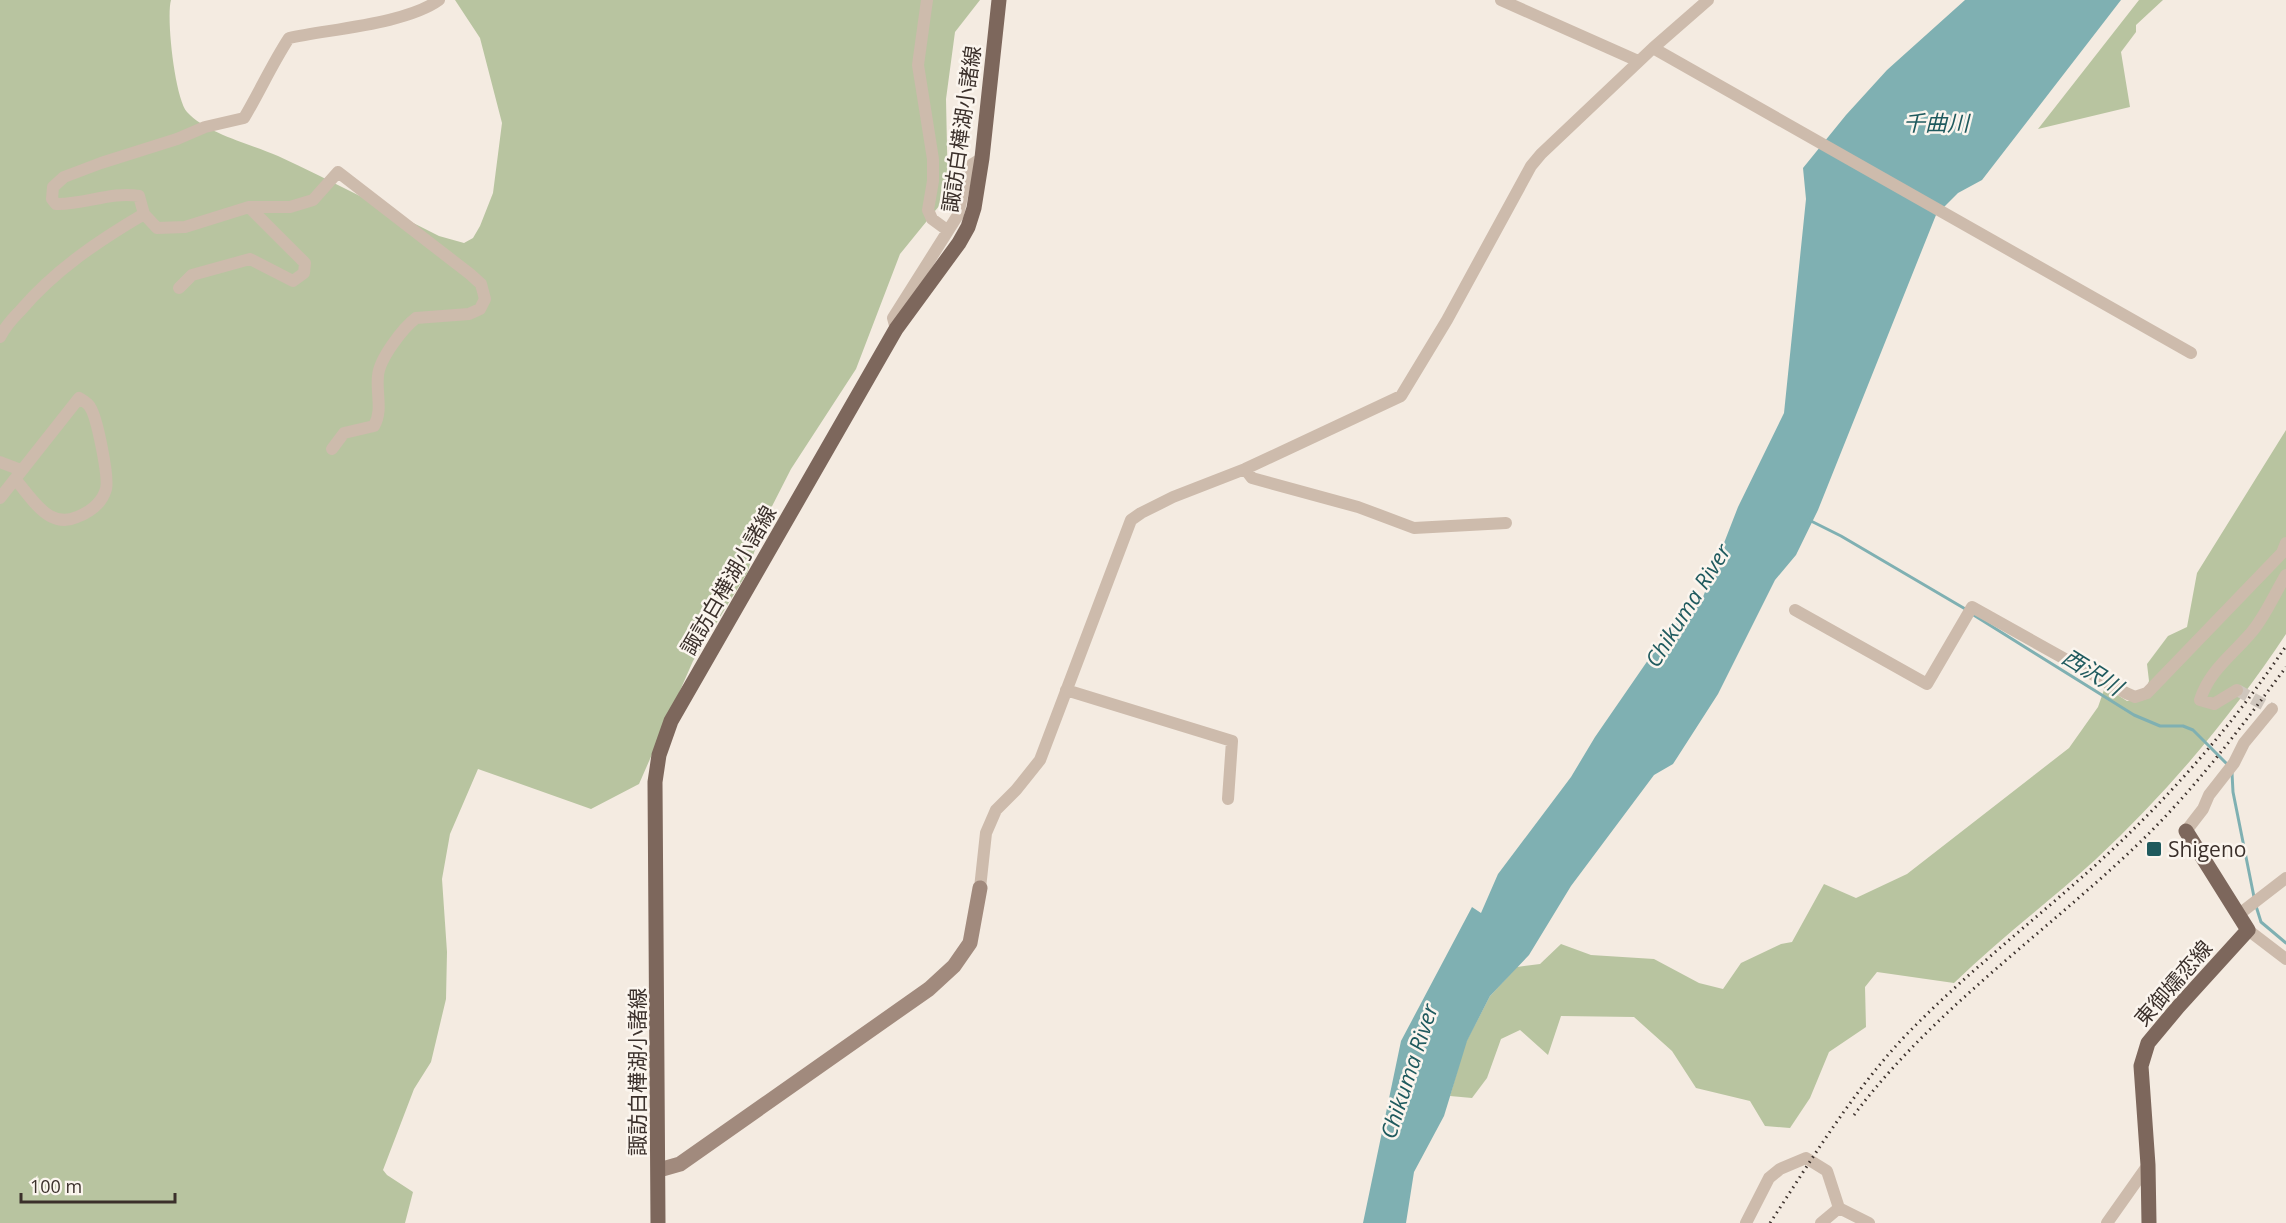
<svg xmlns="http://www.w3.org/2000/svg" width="2286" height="1223" font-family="'Open Sans','Noto Sans JP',sans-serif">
<rect width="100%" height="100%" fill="#f4ebe1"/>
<path fill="#b8c4a0" d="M0 0H171C166 18 175 98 187 112 207 134 251 144 278 156 332 181 385 209 439 236L464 243 473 238 480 226 493 193 502 123 480 38 455 0H980L955 32 946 99 948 195 900 254 856 369 791 469 766 518 747 573 693 661 639 784 591 809 478 769 450 834 442 879 447 952 446 999 431 1062 414 1089 383 1170 387 1175 413 1192 405 1223H0Z
M2139 0H2163L2136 25V32L2121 52 2130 107 2038 129Z
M2286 430V634C2231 717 2167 793 2095 860 2049 902 1999 939 1954 983L1877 972 1865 987 1866 1027 1829 1052 1810 1098 1790 1128 1765 1126 1750 1101 1696 1088 1672 1051 1634 1017 1561 1016 1548 1055 1520 1030 1501 1039 1487 1078 1472 1098 1450 1096 1465 1044 1490 996 1517 967 1540 964 1561 944 1591 955 1654 959 1699 983 1723 989 1741 963 1781 944 1792 942 1824 884 1856 898 1907 874 2069 748 2098 707 2105 687 2127 701H2141L2149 681 2147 664 2168 636 2187 627 2197 573Z"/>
<path fill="#7fb0b2" d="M1965 0H2121L1982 180 1958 193 1936 215 1818 510 1796 555 1775 580 1718 694 1673 764 1654 775 1571 886 1529 955 1490 996 1467 1041 1444 1116 1414 1172 1406 1223H1363L1401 1041 1472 907 1481 913 1498 874 1571 777 1595 737 1666 634 1703 597 1738 507 1784 413 1806 199 1803 168 1846 115 1887 70Z"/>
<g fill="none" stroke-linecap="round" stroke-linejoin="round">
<path stroke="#7fb0b2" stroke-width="3" d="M1809 520 1841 536 1967 610
M1972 614 2134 715 2160 726H2183L2193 730 2228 765
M2232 773 2233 792 2254 897
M2256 906 2261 922 2286 943"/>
<path stroke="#cfc6bd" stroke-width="12" stroke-dasharray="12 6" stroke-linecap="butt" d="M2237 690 2272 709"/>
<path stroke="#cdbbac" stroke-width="12" d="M927 0 918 65 933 159V181L928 210 932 219 947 230
M1501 0 1638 61
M1653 48 2191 353
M179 288 192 275 250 259 293 281 304 273 305 263 249 207
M896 329 893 318 958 215 967 173 971 165 982 158
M0 337C5 327 12 319 20 311 55 270 98 241 144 214
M332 449 344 433 374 426C383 410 376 394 378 376 379 359 403 328 416 318L469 314 480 309 485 299 481 284 470 274 338 172 313 200 290 207H249L185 227 157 228 144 214 139 196C112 191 84 205 56 204L52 199 53 187 64 177 101 163 177 139 205 127 244 118C260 91 272 64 289 38 330 29 406 24 439 0
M0 462 21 470
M1245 469 1252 478 1358 507 1414 528 1506 523
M0 498 79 398C84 401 88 403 90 407 97 417 109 477 106 489 102 503 90 512 77 517 68 521 59 521 50 516 37 509 25 490 15 479
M1795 610 1927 684 1972 607 2126 693 2135 697 2147 693 2282 553 2286 543
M1066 690 1232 741 1228 799
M2237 690 2214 704 2200 700C2209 671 2231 656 2250 634 2264 619 2275 593 2286 575
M2186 831 2203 809 2209 795 2234 763 2244 743 2272 709
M980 888 986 833 996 810 1016 790 1040 760 1131 520 1141 513 1173 497 1245 469 1401 396 1447 320 1531 166 1541 154 1653 48 1708 0
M2238 915 2286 878
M2248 930 2286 959
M1746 1223 1769 1178 1780 1169 1806 1158 1827 1171 1839 1208 1869 1223
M1821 1223 1839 1208
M2107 1223 2148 1165"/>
<path stroke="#a18a7d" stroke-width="15" d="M659 1170 680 1164 929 989 954 966 970 943 980 888"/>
<path stroke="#7d675c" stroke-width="15" d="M658 1223 655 782 659 755 671 721 896 329 959 243 968 227 974 208 982 158 999 0
M2149 1223 2148 1165 2141 1066 2148 1043 2178 1007 2248 930 2186 831"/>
<path stroke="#3b302b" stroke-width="3" stroke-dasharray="1.5 4.5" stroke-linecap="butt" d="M1854 1115C1932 1011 2040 937 2134 848 2191 794 2239 730 2286 667
M1770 1223C1812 1159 1853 1091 1906 1035 1966 973 2035 920 2099 862 2169 798 2233 725 2286 646"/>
</g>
<rect fill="#1f5a5e" stroke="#fbf5ee" stroke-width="2" x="2146" y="841" width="16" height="16" rx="3"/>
<g text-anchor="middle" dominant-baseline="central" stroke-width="5" stroke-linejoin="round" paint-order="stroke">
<g font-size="21" fill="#3b302b" stroke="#fbf5ee">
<text transform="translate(961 129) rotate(-82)">諏訪白樺湖小諸線</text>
<text transform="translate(728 580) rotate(-60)">諏訪白樺湖小諸線</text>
<text transform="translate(2173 983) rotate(-49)">東御嬬恋線</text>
<text transform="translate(637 1072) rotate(-90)">諏訪白樺湖小諸線</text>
</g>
<g font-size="21" fill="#3b302b" stroke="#fbf5ee" text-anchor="start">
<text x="2168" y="849">Shigeno</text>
</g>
<g font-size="22" font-style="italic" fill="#1f5a5e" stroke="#fbf5ee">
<text x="1936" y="122">千曲川</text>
<text transform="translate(1687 605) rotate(-58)">Chikuma River</text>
<text transform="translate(2093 671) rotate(32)">西沢川</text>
<text transform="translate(1408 1071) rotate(-72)">Chikuma River</text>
</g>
</g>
<path d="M21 1193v9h154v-9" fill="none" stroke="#3b302b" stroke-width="3"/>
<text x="30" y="1193" font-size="18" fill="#3b302b" stroke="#fbf5ee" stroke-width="4.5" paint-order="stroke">100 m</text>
</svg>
